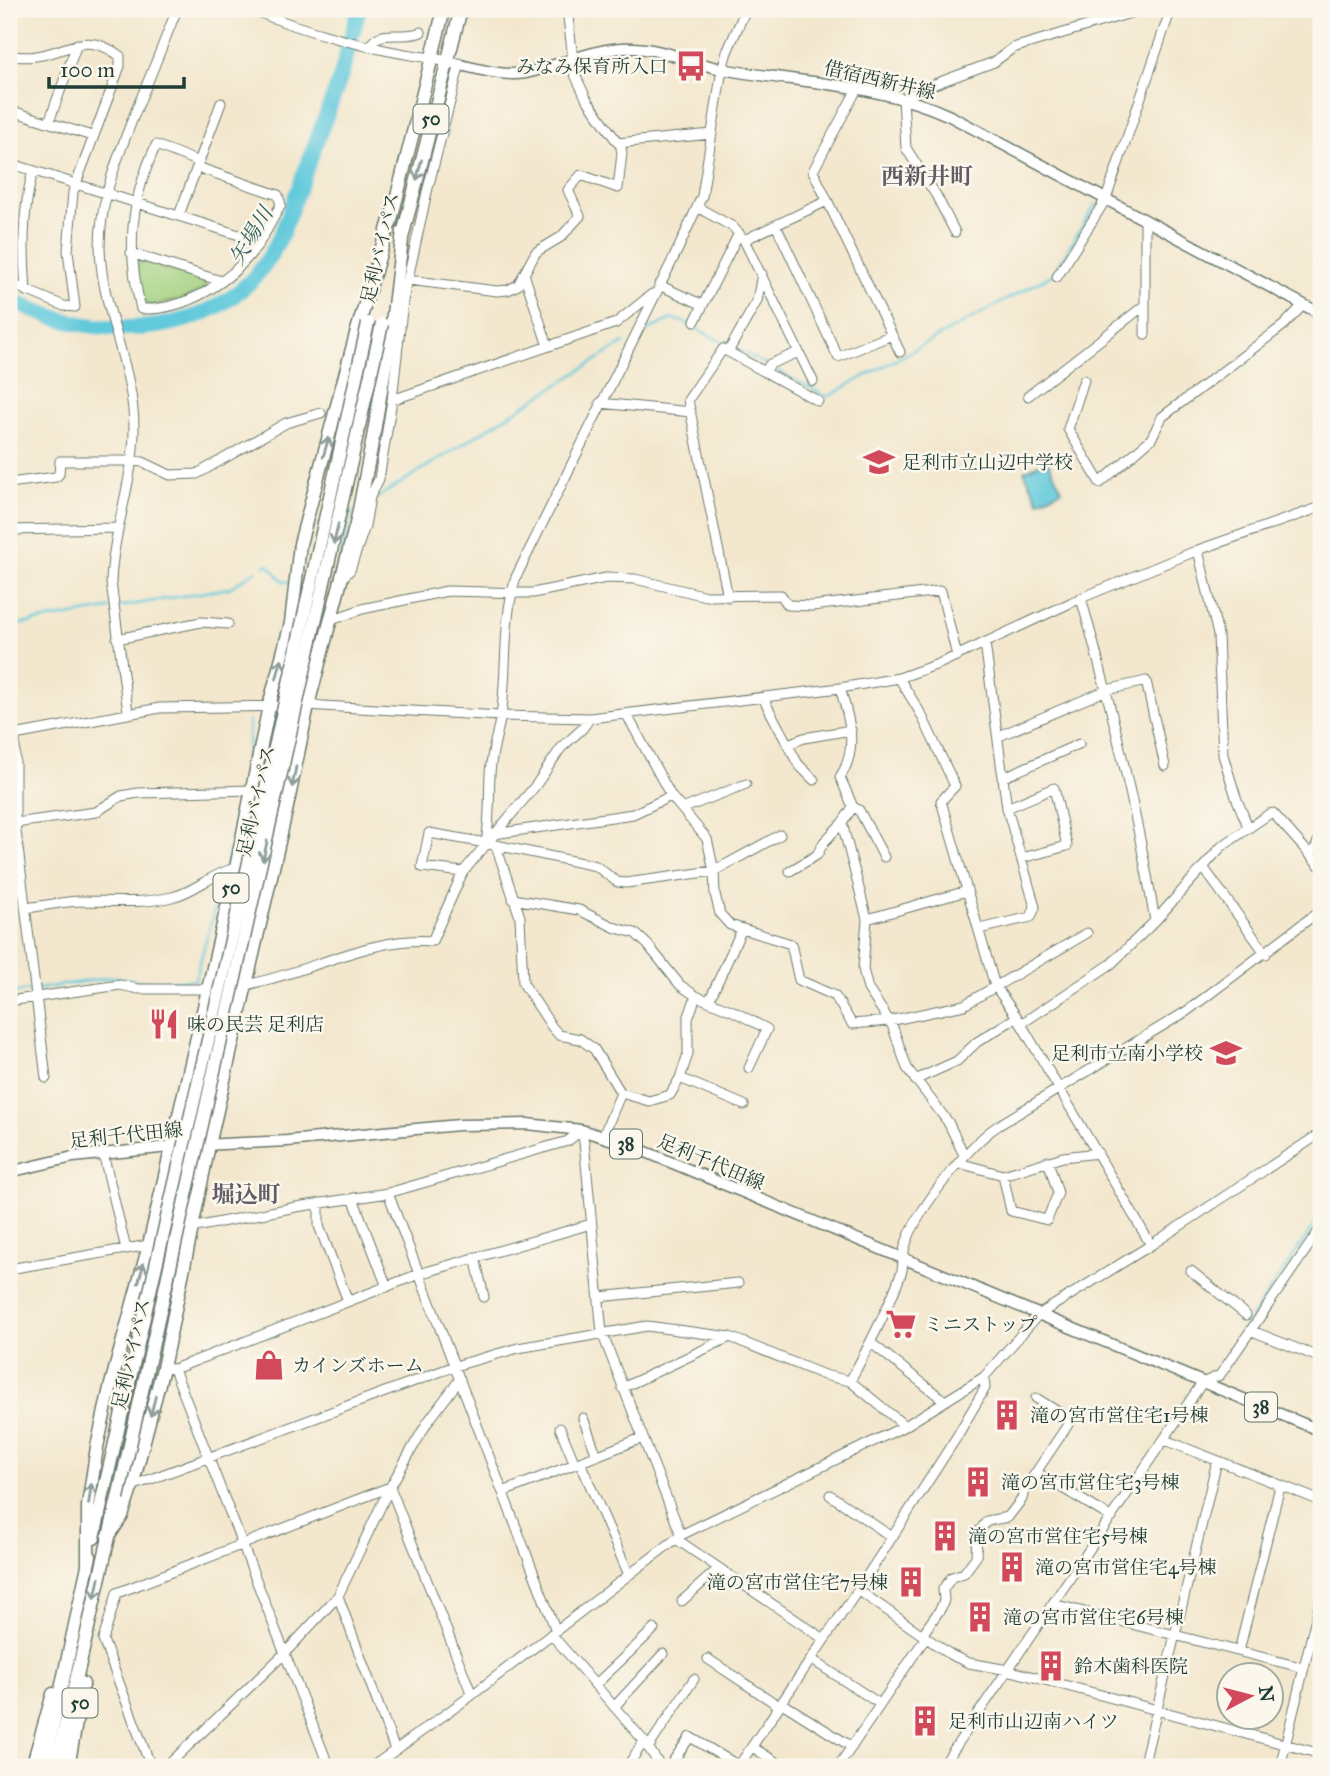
<svg xmlns="http://www.w3.org/2000/svg" width="1330" height="1776" font-family="'IM FELL Great Primer','Noto Serif JP',serif">
<rect width="100%" height="100%" fill="#fbf7ec"/>
<filter id="ink" filterUnits="userSpaceOnUse"><feTurbulence type="fractalNoise" baseFrequency=".0143" numOctaves="2"/><feDisplacementMap in="SourceGraphic" scale="14" xChannelSelector="R" yChannelSelector="G"/><feConvolveMatrix kernelMatrix="1 2 1 2 8 2 1 2 1" color-interpolation-filters="sRGB"/></filter>
<filter id="wash" filterUnits="userSpaceOnUse"><feTurbulence type="fractalNoise" baseFrequency=".00686" numOctaves="4" result="noise"/><feDisplacementMap in="SourceGraphic" scale="28" xChannelSelector="R" yChannelSelector="G"/><feGaussianBlur stdDeviation="1.57" result="paint"/><feColorMatrix in="noise" values="0 0 0 0 0 0 0 0 0 0 0 0 0 0 0 0 0 1.4 0 .05"/><feComposite in="paint" operator="in"/></filter>
<g filter="url(#wash)">
<rect width="100%" height="100%" fill="#f3e7cd"/>
<path fill="#a1d07e" stroke="#608659" stroke-width="2" d="M142 261 205 281 206 289 181 300 149 306 143 302 136 265Z"/>
<path fill="#60c9dc" stroke="#408388" stroke-width="2" d="M1047 460 1062 490 1039 501 1024 471Z"/>
<g fill="none" stroke-linecap="round" stroke-linejoin="round">
<path stroke="#60c9dc" stroke-width="2.5" d="M644 332 672 319 684 322 728 345
M734 348 765 364
M771 367 827 397 1052 275 1096 204
M372 501 624 343
M265 566 268 564 283 581 290 582
M334 582 351 514 354 512
M9 626 229 588 256 571
M243 787 247 771 249 721
M225 869 242 794
M38 989 114 977 144 982 195 980 224 876
M9 993 31 990
M1227 1353 1321 1215"/>
<path stroke="#60c9dc" stroke-width="16" d="M9 298C76 336 180 343 242 289 259 275 273 253 282 233L341 76 359 9"/>
</g>
</g>
<g filter="url(#ink)">
<g fill="none" stroke-linecap="round" stroke-linejoin="round">
<g stroke="#69786a" stroke-width="11">
<path id="minor" d="M251 9C302 31 376 51 431 58
M567 9 573 59
M746 9 727 52 722 69 702 196 679 247 516 577C502 622 508 670 501 716 497 735 491 754 490 774 489 797 490 820 486 843L596 866 617 882 626 883 714 871 780 835
M370 46C379 27 405 40 421 32
M9 56C18 56 28 58 36 56 72 51 84 30 120 56V66L73 192 68 251 75 307 64 306 9 283
M568 60 586 98 618 143 712 134
M857 89 813 171 900 352
M9 110 92 136
M49 122 77 44
M9 163 255 240 259 244
M197 167 278 195 281 205C272 219 266 234 256 247 231 282 185 311 141 309 126 248 130 202 156 145L199 162
M697 207 733 227 744 240 813 381
M179 215 221 103
M776 225 838 357 892 335
M955 232 936 195 906 148 903 99 924 88 994 62 1013 48 1144 9
M744 240 827 201
M131 253 221 281
M524 274 548 346
M1057 277 1106 199 1171 9
M408 280 497 291 508 290 518 285 536 252 561 237 580 216 568 190 581 175 618 188 622 153 620 143
M659 285 703 305
M26 291C23 250 22 212 33 171
M1145 305V334
M695 321 739 233
M728 352 757 301 762 274
M765 372 770 364 799 352
M1084 380 1068 429 1100 483 1151 439 1162 417 1284 325 1303 305
M1028 396 1145 305V220
M392 400 616 323 652 294
M600 403 691 412
M9 483 56 477 59 474 60 461H131L143 462 170 475 197 474 286 423 321 413
M9 530 118 528
M1198 550 1218 635 1223 755 1236 797 1248 827
M343 577 350 570 365 526 370 497 379 479 392 400 403 301 427 192 460 63
M728 597 688 400 723 349 818 401
M1081 598C1111 704 1137 812 1155 921
M331 620 362 609 447 591 533 593 606 578 635 579 706 596 781 595 788 605 812 606 941 591 957 656
M117 639 201 622 228 624
M899 678 921 714 955 786 941 801 995 986 1017 1017 1151 1245
M840 688C849 718 859 749 840 777L853 807 842 823 867 919 863 969 868 989 892 1025 907 1068 948 1122 964 1155
M763 698 798 764 814 780
M305 705 501 716 590 718 840 688 899 678 941 663 1081 598 1198 550 1321 507
M128 712 111 582C113 530 134 480 134 429 134 374 109 325 102 272 93 214 116 161 137 108 151 75 164 42 177 9
M627 715 671 796 707 839 714 871 715 894 720 914 730 925 791 944 799 980 835 996 852 1024 889 1021 964 1005 1087 933
M15 735V823L46 1078
M9 736 160 708 288 706
M999 736 1107 690 1146 681 1165 766
M788 744 804 738 851 730
M1321 745V750
M1002 778 1079 744
M853 807 859 810 884 857
M1007 808 1054 788 1067 846 1022 858
M682 809 746 784
M15 823 96 812 121 796 138 793 253 790
M494 834 633 814 671 796
M496 846 520 917 523 983 552 1027 559 1035 580 1039 594 1049 621 1093 649 1101 670 1095 680 1078 688 1054V1019L696 996
M1309 853 1315 849 1321 835
M1203 867 1266 954
M790 871 817 855 824 842 842 823
M463 872 422 867 429 833 486 843
M9 889 22 887
M513 899 579 910 616 928 635 933 648 945 680 985 696 996 733 1011 767 1029 749 1068
M25 908C43 906 61 902 79 901 110 901 142 904 172 897 195 892 210 874 236 868
M867 919 967 891
M979 929 1031 917 1035 907 1007 808 985 643
M245 985C307 974 369 936 432 941L463 872 536 785 561 748 582 729 590 718
M9 1001 120 985 138 989H208
M709 1001 742 929
M1021 1024 1111 964 1155 921 1221 847 1269 814 1273 813 1321 867
M680 1078 744 1105
M915 1080 957 1061 977 1042 1017 1017
M603 1136 621 1093
M103 1153 126 1249
M959 1163 1003 1175 1063 1157 1098 1153
M1003 1175 1011 1211 1047 1220 1058 1193 1048 1161
M388 1193 556 1631
M353 1198 387 1287
M319 1203V1226L348 1301
M191 1228 296 1207 388 1193 568 1141 581 1130 584 1142 602 1333 681 1535
M475 1257 484 1297
M9 1269 149 1245
M1191 1271 1246 1315
M599 1297 738 1283
M1252 1331 1321 1358
M871 1343 945 1401
M163 1368 174 1369 419 1274 591 1224
M174 1369 329 1767
M850 1381C869 1346 887 1311 901 1274 904 1265 902 1256 905 1247 915 1212 968 1145 999 1125L1187 1011 1321 910
M622 1388 728 1338
M583 1418 597 1456
M560 1428 575 1464
M1165 1440 1321 1501
M580 1462 629 1575
M1036 1472 1112 1518
M132 1486 455 1366 518 1348 647 1326 730 1337 824 1375 850 1381 905 1426
M503 1492 642 1438
M830 1495 892 1537
M676 1539 824 1639
M858 1590 951 1655 969 1663 1008 1670 1321 1754
M338 1596 395 1750
M682 1601 719 1568
M1053 1604 1304 1668
M551 1634 644 1741 661 1767
M922 1635 941 1608 944 1600 943 1589 952 1577 964 1573 976 1557 977 1534 987 1521 1008 1517 1022 1499 1024 1490 1071 1420 1036 1398
M1239 1651 1280 1486
M708 1659 779 1706
M811 1659 880 1704
M595 1685 654 1629
M782 1703 852 1747
M614 1707 663 1654
M752 1747 784 1767
M648 1748 694 1679
M151 1767 103 1640 117 1593 390 1487 472 1695
M166 1767 285 1653 338 1596 390 1487 427 1423 460 1379
M372 1767 472 1695 681 1535 905 1426 984 1377 1038 1315 1151 1245 1321 1133
M627 1767 644 1741
M669 1767 690 1737 739 1766
M738 1767 858 1590 956 1438 985 1388 984 1377
M838 1767 926 1637
M942 1767 1202 1383 1220 1375 1321 1228
M1143 1767 1217 1461
M1280 1767 1321 1597"/>
</g>
<g stroke="#69786a" stroke-width="13">
<path id="major" d="M431 58C458 63 499 78 525 73 561 66 596 46 634 48 663 49 693 63 722 69 797 83 879 83 950 116L1321 314
M202 1145 287 1141 459 1125 527 1124 581 1130 629 1145 1321 1431
M9 1172 73 1157 179 1146"/>
</g>
<g stroke="#69786a" stroke-width="15">
<path id="highway" d="M390 224 444 9
M402 238 461 9
M108 1537 122 1516 132 1486 163 1368 209 1145 287 807 308 705 357 520 373 438 391 331 403 231
M94 1538 103 1495
M88 1563V1506L97 1447 110 1388 149 1245 236 868 269 706 291 623 300 544 356 334 391 217
M32 1767 53 1694
M44 1767 90 1556
M56 1767 118 1498
M68 1767 83 1684"/>
</g>
<use href="#minor" stroke="#fff" stroke-width="9"/>
<use href="#major" stroke="#fff" stroke-width="10"/>
<use href="#highway" stroke="#fff" stroke-width="12"/>
<g stroke="#69786a" stroke-width="15" stroke-linecap="butt">
<path id="highway-bridge" d="M103 1495 267 784 368 323
M118 1498 382 324"/>
</g>
<use href="#highway-bridge" stroke="#fff" stroke-width="12"/>
</g>
<defs><path id="oneway-shaft" d="M-6 0H5M1.5-3L5.5 0L1.5 3" fill="none" stroke-width="1.6" stroke-linecap="round" stroke-linejoin="round" transform="scale(1.75)"/></defs>
<g stroke="#8f9e9a">
<use href="#oneway-shaft" transform="translate(419 170) rotate(104)"/>
<use href="#oneway-shaft" transform="translate(326 447) rotate(-74)"/>
<use href="#oneway-shaft" transform="translate(336 534) rotate(102)"/>
<use href="#oneway-shaft" transform="translate(279 669) rotate(-76)"/>
<use href="#oneway-shaft" transform="translate(294 777) rotate(101)"/>
<use href="#oneway-shaft" transform="translate(265 851) rotate(103)"/>
<use href="#oneway-shaft" transform="translate(141 1273) rotate(-75)"/>
<use href="#oneway-shaft" transform="translate(153 1406) rotate(104)"/>
<use href="#oneway-shaft" transform="translate(90 1494) rotate(-82)"/>
<use href="#oneway-shaft" transform="translate(97 1588) rotate(102)"/>
</g>
</g>
<defs>
<g id="bus-bare" transform="scale(2.415)"><path d="M-5-6H5V4H4V6H2V4H-2V6H-4V4H-5ZM-3.5-4V0h7V-4ZM-3.5 1.2v1.5H-2V1.2ZM2 1.2v1.5H3.5V1.2Z" fill="#d1495b" stroke="#fbf7ec" stroke-width="2.5" paint-order="stroke"/></g>
<g id="school-bare" transform="scale(2.415)"><path d="M0-5L7-2L0 1L-7-2ZM-4 1L0 2.5L4 1V4Q0 6-4 4Z" fill="#d1495b" stroke="#fbf7ec" stroke-width="2.5" paint-order="stroke"/></g>
<g id="restaurant-bare" transform="scale(2.415)"><path d="M-5-6h1v4h1v-4h1v4h1v-4h1v5L-1.5 .5V6h-2V.5L-5-1ZM5-6V6H3V1.5H1.5Q1.5-4 5-6Z" fill="#d1495b" stroke="#fbf7ec" stroke-width="2.5" paint-order="stroke"/></g>
<g id="supermarket-bare" transform="scale(2.415)"><path d="M-6-5.5h2.5l.6 2H6L4.5 2H-2.5L-4.4-4H-6ZM-1.5 3.2a1.3 1.3 0 1 0 .1 0ZM3 3.2a1.3 1.3 0 1 0 .1 0Z" fill="#d1495b" stroke="#fbf7ec" stroke-width="2.5" paint-order="stroke"/></g>
<g id="shop-bare" transform="scale(2.415)"><path d="M-5-2.5h2.3a2.7 3.5 0 0 1 5.4 0H5L5.5 6h-11ZM-1.5-2.5h3a1.5 2.3 0 0 0-3 0Z" fill="#d1495b" stroke="#fbf7ec" stroke-width="2.5" paint-order="stroke"/></g>
<g id="building-bare" transform="scale(2.415)"><path d="M-4-6H4V6H1V3H-1V6H-4ZM-2.5-4.3h1.7v1.8h-1.7ZM.8-4.3h1.7v1.8H.8ZM-2.5-1h1.7V.8h-1.7ZM.8-1h1.7V.8H.8Z" fill="#d1495b" stroke="#fbf7ec" stroke-width="2.5" paint-order="stroke"/></g>
</defs>
<g fill-rule="evenodd">
<use href="#bus-bare" x="691" y="66"/>
<use href="#school-bare" x="879" y="462"/>
<use href="#restaurant-bare" x="164" y="1024"/>
<use href="#school-bare" x="1226" y="1053"/>
<use href="#supermarket-bare" x="901" y="1324"/>
<use href="#shop-bare" x="269" y="1365"/>
<use href="#building-bare" x="1007" y="1415"/>
<use href="#building-bare" x="978" y="1482"/>
<use href="#building-bare" x="945" y="1536"/>
<use href="#building-bare" x="1012" y="1567"/>
<use href="#building-bare" x="911" y="1582"/>
<use href="#building-bare" x="980" y="1617"/>
<use href="#building-bare" x="1051" y="1666"/>
<use href="#building-bare" x="925" y="1721"/>
</g>
<g text-anchor="middle" dominant-baseline="central" stroke-width="5" stroke-linejoin="round" paint-order="stroke">
<g fill="#fbf7ec" stroke="#61756b" stroke-width="2">
<rect x="413.5" y="104.5" width="35" height="29" rx="5"/>
<rect x="213.5" y="873.5" width="35" height="29" rx="5"/>
<rect x="610" y="1129.5" width="32" height="29" rx="5"/>
<rect x="1245" y="1392.5" width="32" height="29" rx="5"/>
<rect x="62.5" y="1688.5" width="35" height="29" rx="5"/>
</g>
<g font-size="18" font-weight="bold" fill="#1f3d34">
<text x="431" y="119">50</text>
<text x="231" y="888">50</text>
<text x="626" y="1144">38</text>
<text x="1261" y="1407">38</text>
<text x="80" y="1703">50</text>
</g>
<g font-size="19" fill="#1f3d34" stroke="#fbf7ec" text-anchor="start">
<text x="668" y="66" text-anchor="end">みなみ保育所入口</text>
<text x="902" y="462">足利市立山辺中学校</text>
<text x="187" y="1024">味の民芸 足利店</text>
<text x="1203" y="1053" text-anchor="end">足利市立南小学校</text>
<text x="924" y="1324">ミニストップ</text>
<text x="292" y="1365">カインズホーム</text>
<text x="1030" y="1415">滝の宮市営住宅1号棟</text>
<text x="1001" y="1482">滝の宮市営住宅3号棟</text>
<text x="968" y="1536">滝の宮市営住宅5号棟</text>
<text x="1035" y="1567">滝の宮市営住宅4号棟</text>
<text x="888" y="1582" text-anchor="end">滝の宮市営住宅7号棟</text>
<text x="1003" y="1617">滝の宮市営住宅6号棟</text>
<text x="1074" y="1666">鈴木歯科医院</text>
<text x="948" y="1721">足利市山辺南ハイツ</text>
</g>
<g font-size="19" fill="#1f3d34" stroke="#fbf7ec">
<text transform="translate(880 80) rotate(13)">借宿西新井線</text>
<text transform="translate(380 248) rotate(-77)">足利バイパス</text>
<text transform="translate(256 801) rotate(-77)">足利バイパス</text>
<text transform="translate(126 1135) rotate(-6)">足利千代田線</text>
<text transform="translate(711 1162) rotate(23)">足利千代田線</text>
<text transform="translate(131 1354) rotate(-77)">足利バイパス</text>
</g>
<g font-size="21" font-style="italic" fill="#2f605e" stroke="#fbf7ec">
<text transform="translate(251 236) rotate(-59)">矢場川</text>
</g>
<g font-size="23" font-weight="bold" fill="#615c67" stroke="#fbf7ec">
<text x="927" y="176">西新井町</text>
<text x="246" y="1194">堀込町</text>
</g>
</g>
<rect width="1330" height="1776" fill="none" stroke="#fbf7ec" stroke-width="35"/>
<g transform="translate(1250 1696) rotate(83)"><circle r="33" fill="#fbf7ec" stroke="#a3ada2" stroke-width="2"/>
<path d="M0-5L12 26L0 18L-12 26Z" fill="#d1495b"/>
<text y="-10" font-size="19" font-weight="bold" text-anchor="middle" fill="#1f3d34">N</text>
</g>
<path d="M49 77v10h135v-10" fill="none" stroke="#1f3d34" stroke-width="3.5"/>
<text x="60" y="77" font-size="21" fill="#1f3d34" stroke="#fbf7ec" stroke-width="5" paint-order="stroke">100 m</text>
</svg>
